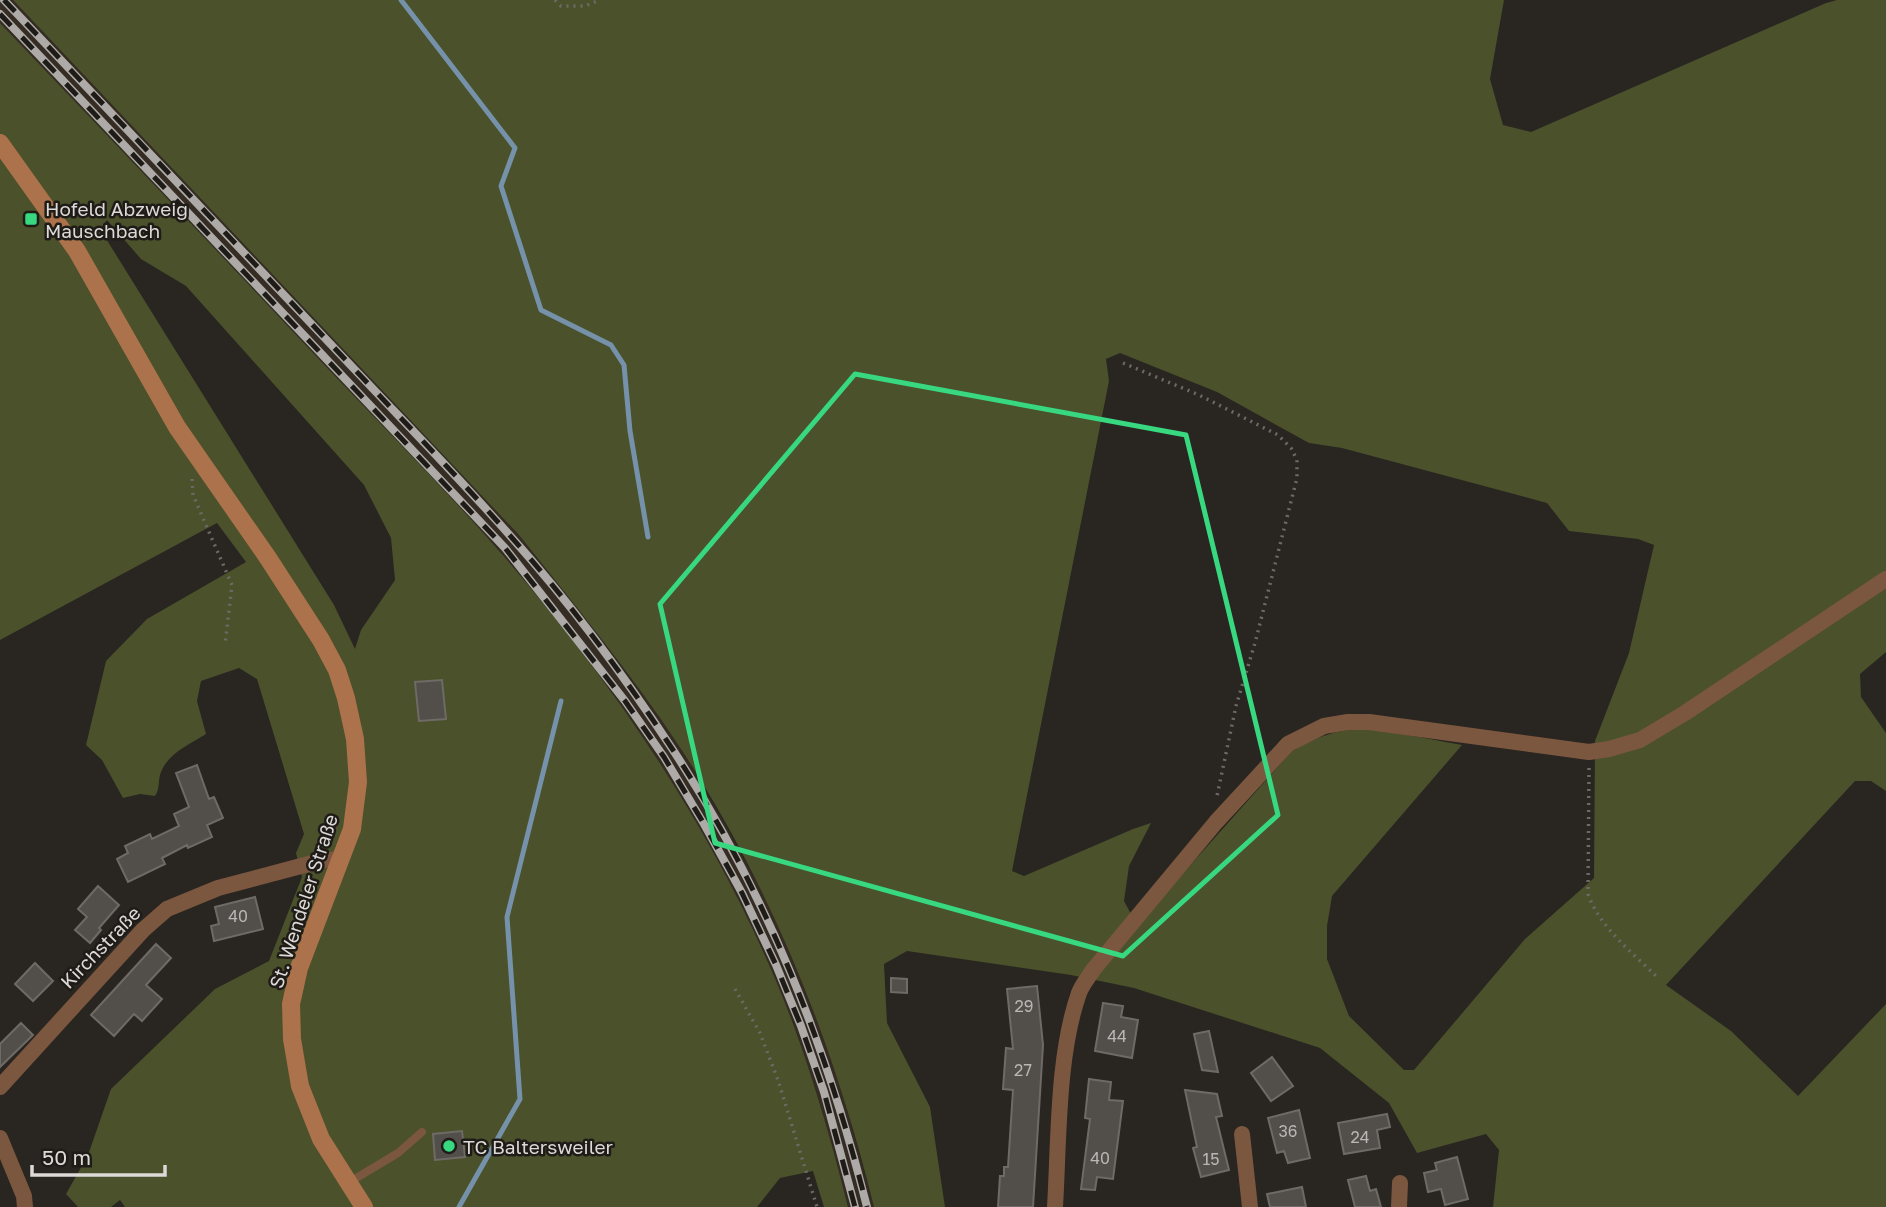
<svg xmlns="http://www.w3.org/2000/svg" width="1886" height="1207" font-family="'Golos Text',sans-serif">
<rect width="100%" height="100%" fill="#292521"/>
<path fill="#352c24" d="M0 0H13L519 535 595 629 640 690 680 747 720 815 758 884 789 947 818 1019 841 1087 874 1207H848L817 1094 795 1028 766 957 736 896 698 828 658 761 619 705 500 552 0 23Z"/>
<path fill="#4a512b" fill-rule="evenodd" d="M13 0H1504L1490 79 1503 125 1531 132 1826 3 1837 0H1886V652L1860 674 1861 697 1886 733V791L1871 781H1855L1666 985 1731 1031 1798 1096 1886 1004V1207H1493L1499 1150 1486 1134 1417 1153 1389 1103 1320 1048 1134 988 1071 975 907 951 884 964 887 1023 930 1107 945 1207H874C833 1041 773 890 679 746 630 672 574 604 519 535ZM1120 353 1217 392 1309 443 1342 448 1547 503 1569 531 1638 539 1654 545 1629 653 1595 741 1594 878 1525 939 1414 1070H1404L1349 1016 1327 959V926L1332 896 1462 745C1431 740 1371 725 1343 731 1324 734 1308 742 1292 751L1137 925 1124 901 1129 866 1151 823 1133 829 1024 876 1012 871 1109 381 1106 359Z
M0 23C111 139 222 256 332 373 388 432 446 490 500 552 622 692 730 854 795 1029 816 1087 833 1147 848 1207H824L813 1171 780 1178 757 1207H125L120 1200 111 1207H78L66 1194 88 1155 111 1089 215 989 269 961 302 877 296 853 304 834 257 679 239 668 201 681 197 701 206 734C189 745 166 754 160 775 158 783 160 788 155 796L140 794 123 798 102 760 86 745 106 661 147 619 246 562 217 523 0 640ZM107 220 141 259 186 286 364 485 391 538 395 580 361 630 355 649 334 605 100 229Z"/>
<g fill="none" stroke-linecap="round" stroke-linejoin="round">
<path stroke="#7592aa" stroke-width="5" d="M401 0 515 148 501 186 541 310 611 345 624 365 630 431 648 537
M459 1207 520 1099 507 917 561 701"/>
</g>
<path fill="#524e49" stroke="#6e6a65" stroke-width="2" d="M442 680 446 719 419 721 415 682Z
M197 765 209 799 214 797 223 818 207 825 212 837 188 848 187 845 162 858 165 864 128 882 117 859 128 853 125 846 150 834 152 839 179 826 174 814 189 807 176 773Z
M98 886 119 905 99 928 101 930 90 943 75 930 87 917 78 909Z
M255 897 263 929 214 941 211 926 219 924 215 907Z
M156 944 171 958 146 985 162 999 142 1021 134 1014 114 1036 91 1015Z
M35 963 53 981 33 1001 15 984Z
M891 978 907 979V993L891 992Z
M1037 986 1043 1045 1033 1207H998L1000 1176H1004V1167H1008L1013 1090 1003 1089 1006 1048 1013 1049 1007 989Z
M1103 1003 1123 1006 1121 1017 1138 1020 1132 1058 1095 1051Z
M21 1023 33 1035 0 1067V1044Z
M1209 1031 1218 1072 1202 1070 1194 1034Z
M1272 1057 1293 1086 1271 1101 1251 1073Z
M1089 1079 1111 1082 1109 1100 1123 1101 1113 1179 1097 1177 1095 1190 1081 1189 1090 1119 1085 1118Z
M1185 1090 1217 1094 1222 1116 1216 1117 1229 1170 1201 1177 1193 1148 1197 1147Z
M1299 1110 1310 1158 1288 1163 1284 1151 1277 1153 1268 1118Z
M1387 1114 1390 1127 1377 1130 1380 1148 1344 1154 1338 1123Z
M462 1131 465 1157 435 1160 433 1134Z
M1457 1157 1468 1199 1445 1205 1441 1189 1428 1192 1424 1173 1437 1170 1435 1163Z
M1366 1176 1370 1191 1376 1189 1381 1207H1355L1348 1180Z
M1302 1187 1306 1207H1270L1267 1194Z"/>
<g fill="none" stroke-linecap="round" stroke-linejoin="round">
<path stroke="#6d6a66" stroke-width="3.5" stroke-dasharray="2 5" stroke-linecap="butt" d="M555 0 561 6H585L600 0
M1123 363 1199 395 1278 435 1291 448 1297 460V478L1255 643 1236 706 1217 796
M192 479 193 495 232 585 225 645
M1589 768 1588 894C1600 928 1633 953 1658 978
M735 989 760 1033 778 1080 817 1207"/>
<path stroke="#7c573f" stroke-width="8" d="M348 1183 398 1153 422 1132"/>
<path stroke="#7c573f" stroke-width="16" d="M0 1087 143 930 167 909 218 888 316 862 328 859 340 862
M1242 1134 1250 1207
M0 1138 24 1196 25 1207
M1055 1207C1059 1141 1057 1055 1079 993 1082 985 1088 978 1093 970L1216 822 1288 744 1324 726 1348 722H1369L1589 752 1609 749 1640 740 1685 713 1886 579
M1399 1207 1400 1183"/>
<path stroke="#ac724b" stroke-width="18" d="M0 143 77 251 177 427 268 558 321 640 337 670 346 698 355 739 358 782 352 829 299 968 291 1004 292 1039 300 1086 321 1139 364 1207"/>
<g stroke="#adaaa7" stroke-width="8">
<path id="rail" d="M4 0C122 124 240 248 358 373 410 428 463 482 513 539 571 604 625 677 673 750 766 892 826 1043 867 1207
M0 14 505 548 625 701 664 757 704 824 742 893 776 965 801 1026 824 1092 855 1207"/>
</g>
<use href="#rail" stroke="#1f1c18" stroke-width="5" stroke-dasharray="16" stroke-linecap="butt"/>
</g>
<path fill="none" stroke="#37d880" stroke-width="5" stroke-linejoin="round" d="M855 374 1186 435 1278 815 1123 956 715 843 660 604Z"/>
<g fill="#37d880" stroke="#1f1c18" stroke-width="2.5">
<rect x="24" y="212" width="14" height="14" rx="3.5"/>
<circle cx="449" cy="1146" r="7"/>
</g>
<g text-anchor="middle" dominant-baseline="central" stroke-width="5" stroke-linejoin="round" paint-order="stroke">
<g font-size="16" fill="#bab6b4">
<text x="238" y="916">40</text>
<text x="1024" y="1006">29</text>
<text x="1117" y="1036">44</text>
<text x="1023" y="1070">27</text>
<text x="1288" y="1131">36</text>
<text x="1360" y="1137">24</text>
<text x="1100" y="1158">40</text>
<text x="1211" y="1159">15</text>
</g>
<g font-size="19" fill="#dcd9d7" stroke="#1f1c18" text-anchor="start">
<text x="45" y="208">Hofeld Abzweig<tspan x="45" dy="22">Mauschbach</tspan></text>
<text x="463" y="1146">TC Baltersweiler</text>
</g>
<g font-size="19" fill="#dcd9d7" stroke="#1f1c18">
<text transform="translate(303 901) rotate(-72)">St. Wendeler Straße</text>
<text transform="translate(100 947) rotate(-46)">Kirchstraße</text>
</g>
</g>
<path d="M32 1165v10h133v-10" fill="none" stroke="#dcd9d7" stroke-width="3.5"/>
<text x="42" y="1165" font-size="21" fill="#dcd9d7" stroke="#1f1c18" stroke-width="5" paint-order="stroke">50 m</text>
</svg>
